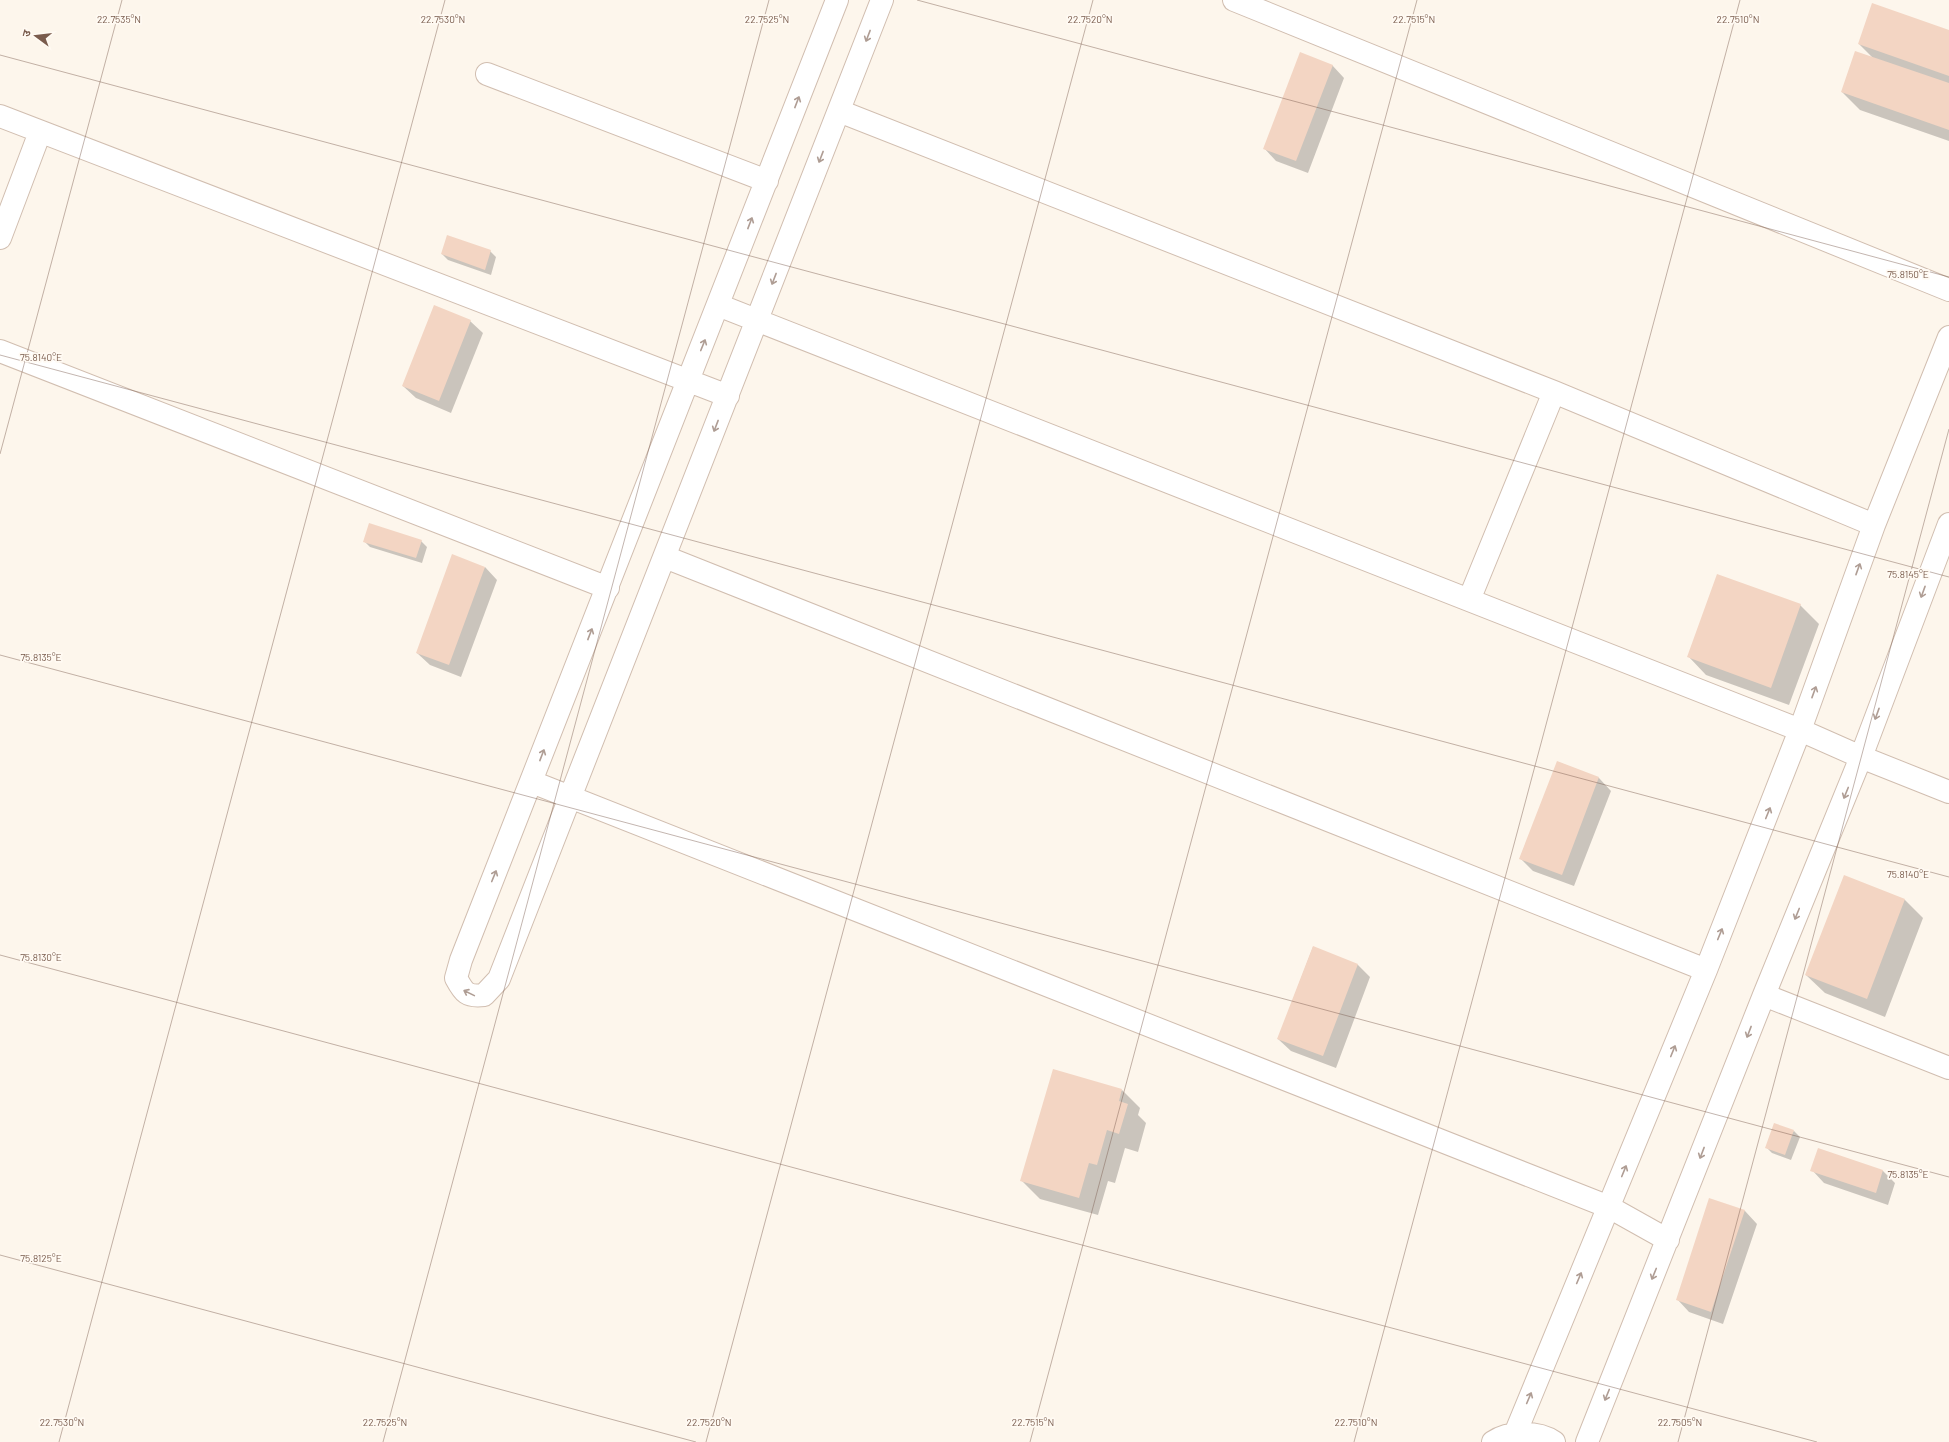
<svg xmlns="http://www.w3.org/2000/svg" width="1949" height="1442" font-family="Barlow,'Noto Sans Devanagari',sans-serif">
<rect width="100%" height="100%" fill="#fdf6ec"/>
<path fill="#0003" d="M1949 31V141L1860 110 1842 92 1873 58 1859 44Z
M1332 65 1344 78 1308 173 1276 161 1264 148Z
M490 251 496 257 491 275 448 260 442 254Z
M470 321 483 333 451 413 416 398 403 386Z
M364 541H421L427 547 422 563 370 547Z
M485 567 497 580 461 677 430 665 417 653Z
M1800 605 1819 624 1789 705 1706 675 1688 656Z
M1558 762 1599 778 1611 791 1574 886 1533 871 1520 858Z
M1844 877 1905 900 1923 918 1885 1017 1825 993 1806 975Z
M1313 947 1358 965 1370 977 1336 1068 1291 1051 1278 1039Z
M1122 1090 1140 1108 1138 1115 1146 1123 1138 1152 1125 1148 1115 1183 1108 1181 1098 1215 1040 1199 1021 1180Z
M1794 1131 1800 1137 1791 1160 1772 1153 1766 1147Z
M1812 1170 1883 1171 1895 1183 1888 1205 1824 1183Z
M1710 1200 1745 1211 1757 1224 1723 1324 1689 1312 1677 1299Z"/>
<path fill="#f3d5c3" d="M1872 3 1949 30V76L1858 44Z
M1855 51 1949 83V130L1841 92Z
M1300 52 1333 65 1296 161 1263 149Z
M447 235 491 250 485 270 441 254Z
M434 305 471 320 439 401 402 386Z
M369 523 422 540 416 558 363 542Z
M452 554 485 567 449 665 416 653Z
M1717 574 1801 604 1771 688 1687 657Z
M1557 761 1599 777 1562 875 1519 859Z
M1844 875 1905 899 1867 999 1805 975Z
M1313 946 1358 964 1323 1056 1277 1039Z
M1053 1069 1122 1089 1119 1101 1128 1104 1119 1134 1107 1130 1097 1165 1089 1163 1079 1198 1020 1181Z
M1774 1123 1794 1130 1785 1155 1765 1148Z
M1818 1148 1883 1170 1876 1193 1810 1171Z
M1709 1198 1745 1210 1711 1312 1676 1300Z"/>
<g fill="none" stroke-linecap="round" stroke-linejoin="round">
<g stroke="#d1beb0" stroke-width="24">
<path id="minor" d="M837 0 461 960 456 978C464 993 467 997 484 995L499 979 882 0
M1234 0 1949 290
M487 74 767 181
M839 111 1554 392 1874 525
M0 116 728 396
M0 238 40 132
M718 305 1800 730 1861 757 1949 792
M0 351 608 588
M665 557 1706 970
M1469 600 1554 392
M532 782 1609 1207 1668 1240
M1764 995 1949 1068
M1515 1434 1706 970 1800 730 1874 525 1949 337
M1493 1442C1509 1431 1538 1431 1554 1442
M1587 1442 1764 995 1861 757 1949 524"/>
</g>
<use href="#minor" stroke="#fff" stroke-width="22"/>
</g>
<defs><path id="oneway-shaft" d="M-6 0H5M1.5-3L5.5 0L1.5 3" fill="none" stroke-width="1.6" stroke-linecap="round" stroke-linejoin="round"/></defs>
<g stroke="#af9d94">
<use href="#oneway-shaft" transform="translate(868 36) rotate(111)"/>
<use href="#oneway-shaft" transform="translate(797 102) rotate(-69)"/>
<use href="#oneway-shaft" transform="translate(821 157) rotate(111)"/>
<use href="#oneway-shaft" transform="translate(750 223) rotate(-69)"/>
<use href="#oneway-shaft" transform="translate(774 279) rotate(111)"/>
<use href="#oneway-shaft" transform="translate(703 345) rotate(-68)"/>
<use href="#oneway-shaft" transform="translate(716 426) rotate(111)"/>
<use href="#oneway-shaft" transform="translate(1858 569) rotate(-70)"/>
<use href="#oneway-shaft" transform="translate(1923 592) rotate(110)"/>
<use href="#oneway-shaft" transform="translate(590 634) rotate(-69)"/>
<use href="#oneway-shaft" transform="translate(1814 692) rotate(-70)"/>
<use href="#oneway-shaft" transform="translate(1877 714) rotate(110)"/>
<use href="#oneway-shaft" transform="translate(542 755) rotate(-69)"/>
<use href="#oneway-shaft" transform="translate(1846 793) rotate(112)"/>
<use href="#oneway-shaft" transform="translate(1768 813) rotate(-68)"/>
<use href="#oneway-shaft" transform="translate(494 876) rotate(-68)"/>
<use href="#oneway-shaft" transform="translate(1797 914) rotate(112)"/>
<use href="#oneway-shaft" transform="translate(1720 934) rotate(-68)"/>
<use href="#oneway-shaft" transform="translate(469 993) rotate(-154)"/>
<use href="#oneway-shaft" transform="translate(1749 1032) rotate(111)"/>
<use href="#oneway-shaft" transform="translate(1673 1051) rotate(-68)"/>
<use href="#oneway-shaft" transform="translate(1702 1153) rotate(111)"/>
<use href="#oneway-shaft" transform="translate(1624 1171) rotate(-68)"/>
<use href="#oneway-shaft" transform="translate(1654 1274) rotate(112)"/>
<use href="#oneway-shaft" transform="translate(1579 1278) rotate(-67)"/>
<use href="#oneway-shaft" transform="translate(1607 1395) rotate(112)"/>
<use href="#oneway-shaft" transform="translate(1529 1398) rotate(-67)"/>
</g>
<path fill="none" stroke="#7a5c4d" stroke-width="1" stroke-opacity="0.45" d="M917 0 1949 277M0 55 1949 577M0 355 1949 877M0 454 122 0M0 655 1949 1177M0 955 1817 1442M0 1255 696 1442M59 1442 445 0M383 1442 769 0M706 1442 1093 0M1030 1442 1417 0M1354 1442 1740 0M1678 1442 1949 429"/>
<g font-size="10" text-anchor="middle" fill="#7a5c4d" stroke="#fffaf3" stroke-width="3.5" stroke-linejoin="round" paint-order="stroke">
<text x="443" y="23">22.7530°N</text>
<text x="767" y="23">22.7525°N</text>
<text x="1090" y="23">22.7520°N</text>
<text x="1414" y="23">22.7515°N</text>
<text x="1738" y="23">22.7510°N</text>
<text x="119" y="23">22.7535°N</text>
<text x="1908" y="278">75.8150°E</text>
<text x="41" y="361">75.8140°E</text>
<text x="1908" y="578">75.8145°E</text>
<text x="41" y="661">75.8135°E</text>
<text x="1908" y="878">75.8140°E</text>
<text x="41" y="961">75.8130°E</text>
<text x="1908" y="1178">75.8135°E</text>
<text x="41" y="1262">75.8125°E</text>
<text x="62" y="1426">22.7530°N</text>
<text x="385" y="1426">22.7525°N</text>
<text x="709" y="1426">22.7520°N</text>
<text x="1033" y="1426">22.7515°N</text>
<text x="1356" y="1426">22.7510°N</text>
<text x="1680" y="1426">22.7505°N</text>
</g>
<g transform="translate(36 36) rotate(285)" stroke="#fffaf3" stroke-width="3" paint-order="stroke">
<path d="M0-3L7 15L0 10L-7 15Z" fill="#7a5c4d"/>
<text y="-6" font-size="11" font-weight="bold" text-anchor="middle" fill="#7a5c4d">उ</text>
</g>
</svg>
